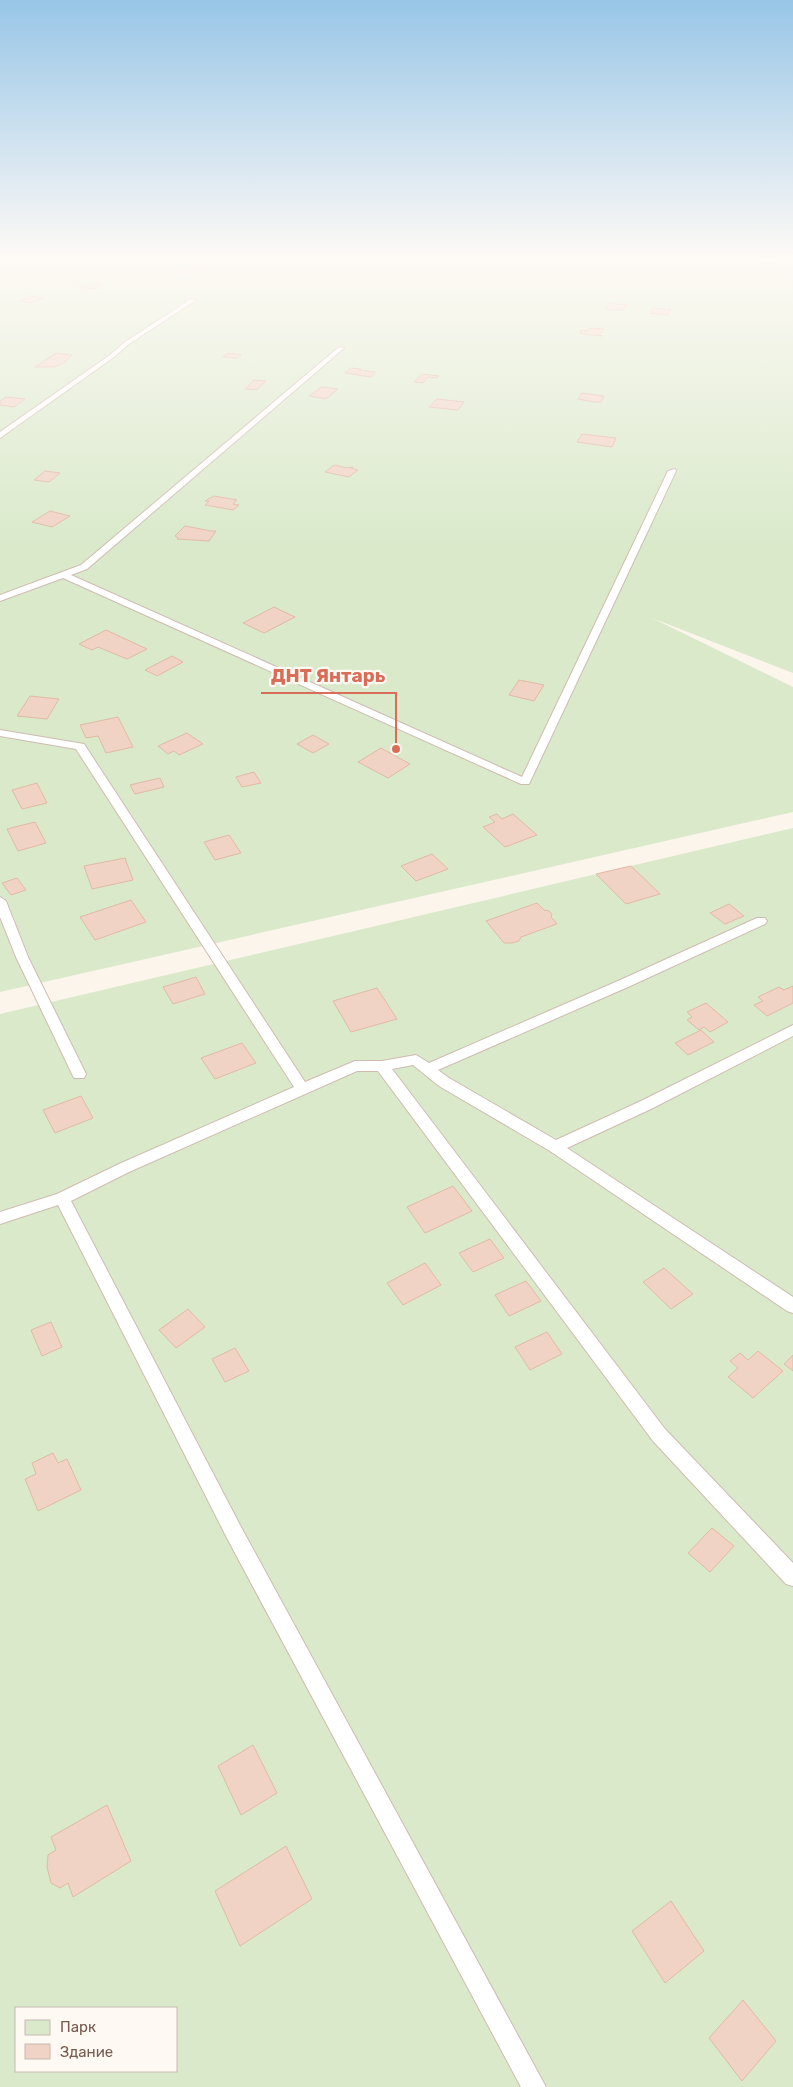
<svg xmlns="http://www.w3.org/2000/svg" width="793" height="2087" font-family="Rubik,sans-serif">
<rect width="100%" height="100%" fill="#fcf5ec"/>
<path fill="#d9e9ca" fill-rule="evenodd" d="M0 255H705L793 265V673L652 618 793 687V812L0 992Z
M793 828V2087H0V1014ZM16 2008H176V2071H16Z"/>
<path fill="#f0d3c5" stroke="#e2b9a6" d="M184 266 202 268 191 275 173 273Z
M87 283 102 284 95 289 79 287Z
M30 296 43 298 30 303 20 301Z
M610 303 627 305 623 310H608L606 309Z
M653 308 671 310 667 315 650 313Z
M590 328 604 329 599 335 603 336 580 334 582 332H580L581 330 587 331Z
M56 353 72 355 64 363 54 367H35Z
M228 353 241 355 237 358 223 357Z
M351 368 361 369 359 370 375 372 371 377 345 373Z
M422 374 439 376 437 378 428 377 423 383 414 382Z
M254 380 266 381 257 390 245 389Z
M322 387 338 389 326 399 309 396Z
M582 393 604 396 601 402H593L578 399Z
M6 397 25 399 14 407 0 405V401Z
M437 399 464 402 458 410 429 407Z
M582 434 616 438 612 447 577 442Z
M334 465 347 468 353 467 351 468 358 470 349 477 325 472Z
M45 471 60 473 49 482 34 480Z
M214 496 237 500 233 504 239 505 233 510 205 505 209 501H205Z
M50 511 70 516 52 527 32 522Z
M185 526 211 531H216L209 541 177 539 178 538 175 536Z
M274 607 295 617 264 633 243 623Z
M106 630 147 649 127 659 98 647 92 650 79 644Z
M172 656 183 662 157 676 145 670Z
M519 680 544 685 534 701 509 695Z
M30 696 59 699 47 719 17 716Z
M118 717 133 747 106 753 98 736 86 738 80 725Z
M187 733 203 744 179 755 174 751 168 754 158 746Z
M313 735 329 744 313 753 297 744Z
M381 748 410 764 388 778 358 762Z
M254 772 261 783 242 787 236 777Z
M160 778 164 787 135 794 130 785Z
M37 783 47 803 22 809 12 790Z
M497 814 502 819 513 814 537 835 505 847 483 827 495 822 489 817Z
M35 822 46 843 18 851 7 829Z
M229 835 241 853 215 860 204 842Z
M432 854 448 869 416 881 401 866Z
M125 858 133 880 92 889 84 866Z
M631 866 660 894 626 904 596 874Z
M17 878 26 890 11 895 2 883Z
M131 900 146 922 95 940 80 917Z
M537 903 544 910 549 911 552 914 551 917 557 924 521 937 519 941 512 943H504L486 921Z
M729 904 744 916 725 924 710 913Z
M196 977 205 994 173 1004 163 987Z
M793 986V1003L767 1016 754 1005 763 1001 758 997 779 987 784 990Z
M377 988 397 1019 351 1032 333 1001Z
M706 1003 728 1022 710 1032 704 1027 699 1030 687 1020 692 1017 687 1012Z
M701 1030 714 1042 688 1055 675 1043Z
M242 1043 256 1063 215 1079 201 1058Z
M81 1096 93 1118 55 1133 43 1110Z
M453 1186 472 1211 425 1233 407 1207Z
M490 1239 504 1258 473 1272 459 1253Z
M425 1263 441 1285 403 1305 387 1283Z
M664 1268 693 1294 671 1309 643 1282Z
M526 1281 541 1301 509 1316 495 1295Z
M188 1309 205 1327 176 1348 159 1330Z
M51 1322 62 1347 42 1356 31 1330Z
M547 1332 562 1354 530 1370 515 1347Z
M235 1348 249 1371 225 1382 212 1359Z
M758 1351 783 1371 753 1398 728 1377 738 1368 730 1361 740 1353 748 1360Z
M793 1355V1371L784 1364Z
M53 1453 58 1463 67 1459 81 1490 38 1511 25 1479 36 1474 32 1463Z
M712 1528 734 1546 710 1572 688 1553Z
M253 1745 277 1793 241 1815 218 1766Z
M107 1805 131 1861 73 1897 68 1883 60 1888 51 1883 47 1867 48 1855 56 1850 51 1837Z
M286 1846 312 1899 240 1946 215 1891Z
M671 1901 704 1951 665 1983 632 1931Z
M743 2000 776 2041 742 2081 709 2038Z"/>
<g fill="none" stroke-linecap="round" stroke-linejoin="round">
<g stroke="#cebcb1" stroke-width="2">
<path id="lane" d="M191 299 196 300 129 344 114 357 0 438V432L110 355 125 342Z
M339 347 344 348 87 569 71 575 522 777 668 471 675 469 676 471 529 784H521L63 578 0 601V595L81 565Z
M0 730 84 744 305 1082 355 1061H382L416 1055 429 1063 618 981 757 918H765L767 921 765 924 628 987 438 1070 449 1078 556 1140 641 1101 793 1025V1036L651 1109 567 1148 793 1297V1313L787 1311 550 1151 439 1086 413 1065 392 1069 665 1429 793 1563V1586L786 1584 653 1441 378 1071H357L129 1172 71 1201 241 1527 546 2087H521L228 1540 58 1205 0 1224V1212L57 1194 119 1164 294 1087 76 749 0 736Z
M0 897 6 901 28 957 86 1074 84 1078H74L72 1074 16 957 0 917Z"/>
</g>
<use href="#lane" fill="#fff" fill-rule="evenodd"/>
</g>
<linearGradient id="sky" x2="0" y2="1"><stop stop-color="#98c6e7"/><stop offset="0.47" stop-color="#fefaf6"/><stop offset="1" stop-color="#fefaf6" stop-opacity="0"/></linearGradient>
<rect width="793" height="547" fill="url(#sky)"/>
<path fill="none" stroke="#d96d58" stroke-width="2" d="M396 749L396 693H261"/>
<circle fill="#d96d58" stroke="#fef9f2" stroke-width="2" cx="396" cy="749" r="5"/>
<g font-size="19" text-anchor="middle" font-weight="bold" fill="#d96d58" stroke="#fef9f2" stroke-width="4.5" stroke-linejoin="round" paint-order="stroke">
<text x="328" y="682">ДНТ Янтарь</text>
</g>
<rect x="15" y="2007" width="162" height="65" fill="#fef9f2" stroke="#c8bab1"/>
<rect x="25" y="2020" width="25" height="15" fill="#d9e9ca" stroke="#c8bab1"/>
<text x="60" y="2032" font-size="15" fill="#765b4f">Парк</text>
<rect x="25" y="2044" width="25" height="15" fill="#f0d3c5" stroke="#c8bab1"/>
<text x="60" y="2057" font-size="15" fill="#765b4f">Здание</text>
</svg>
